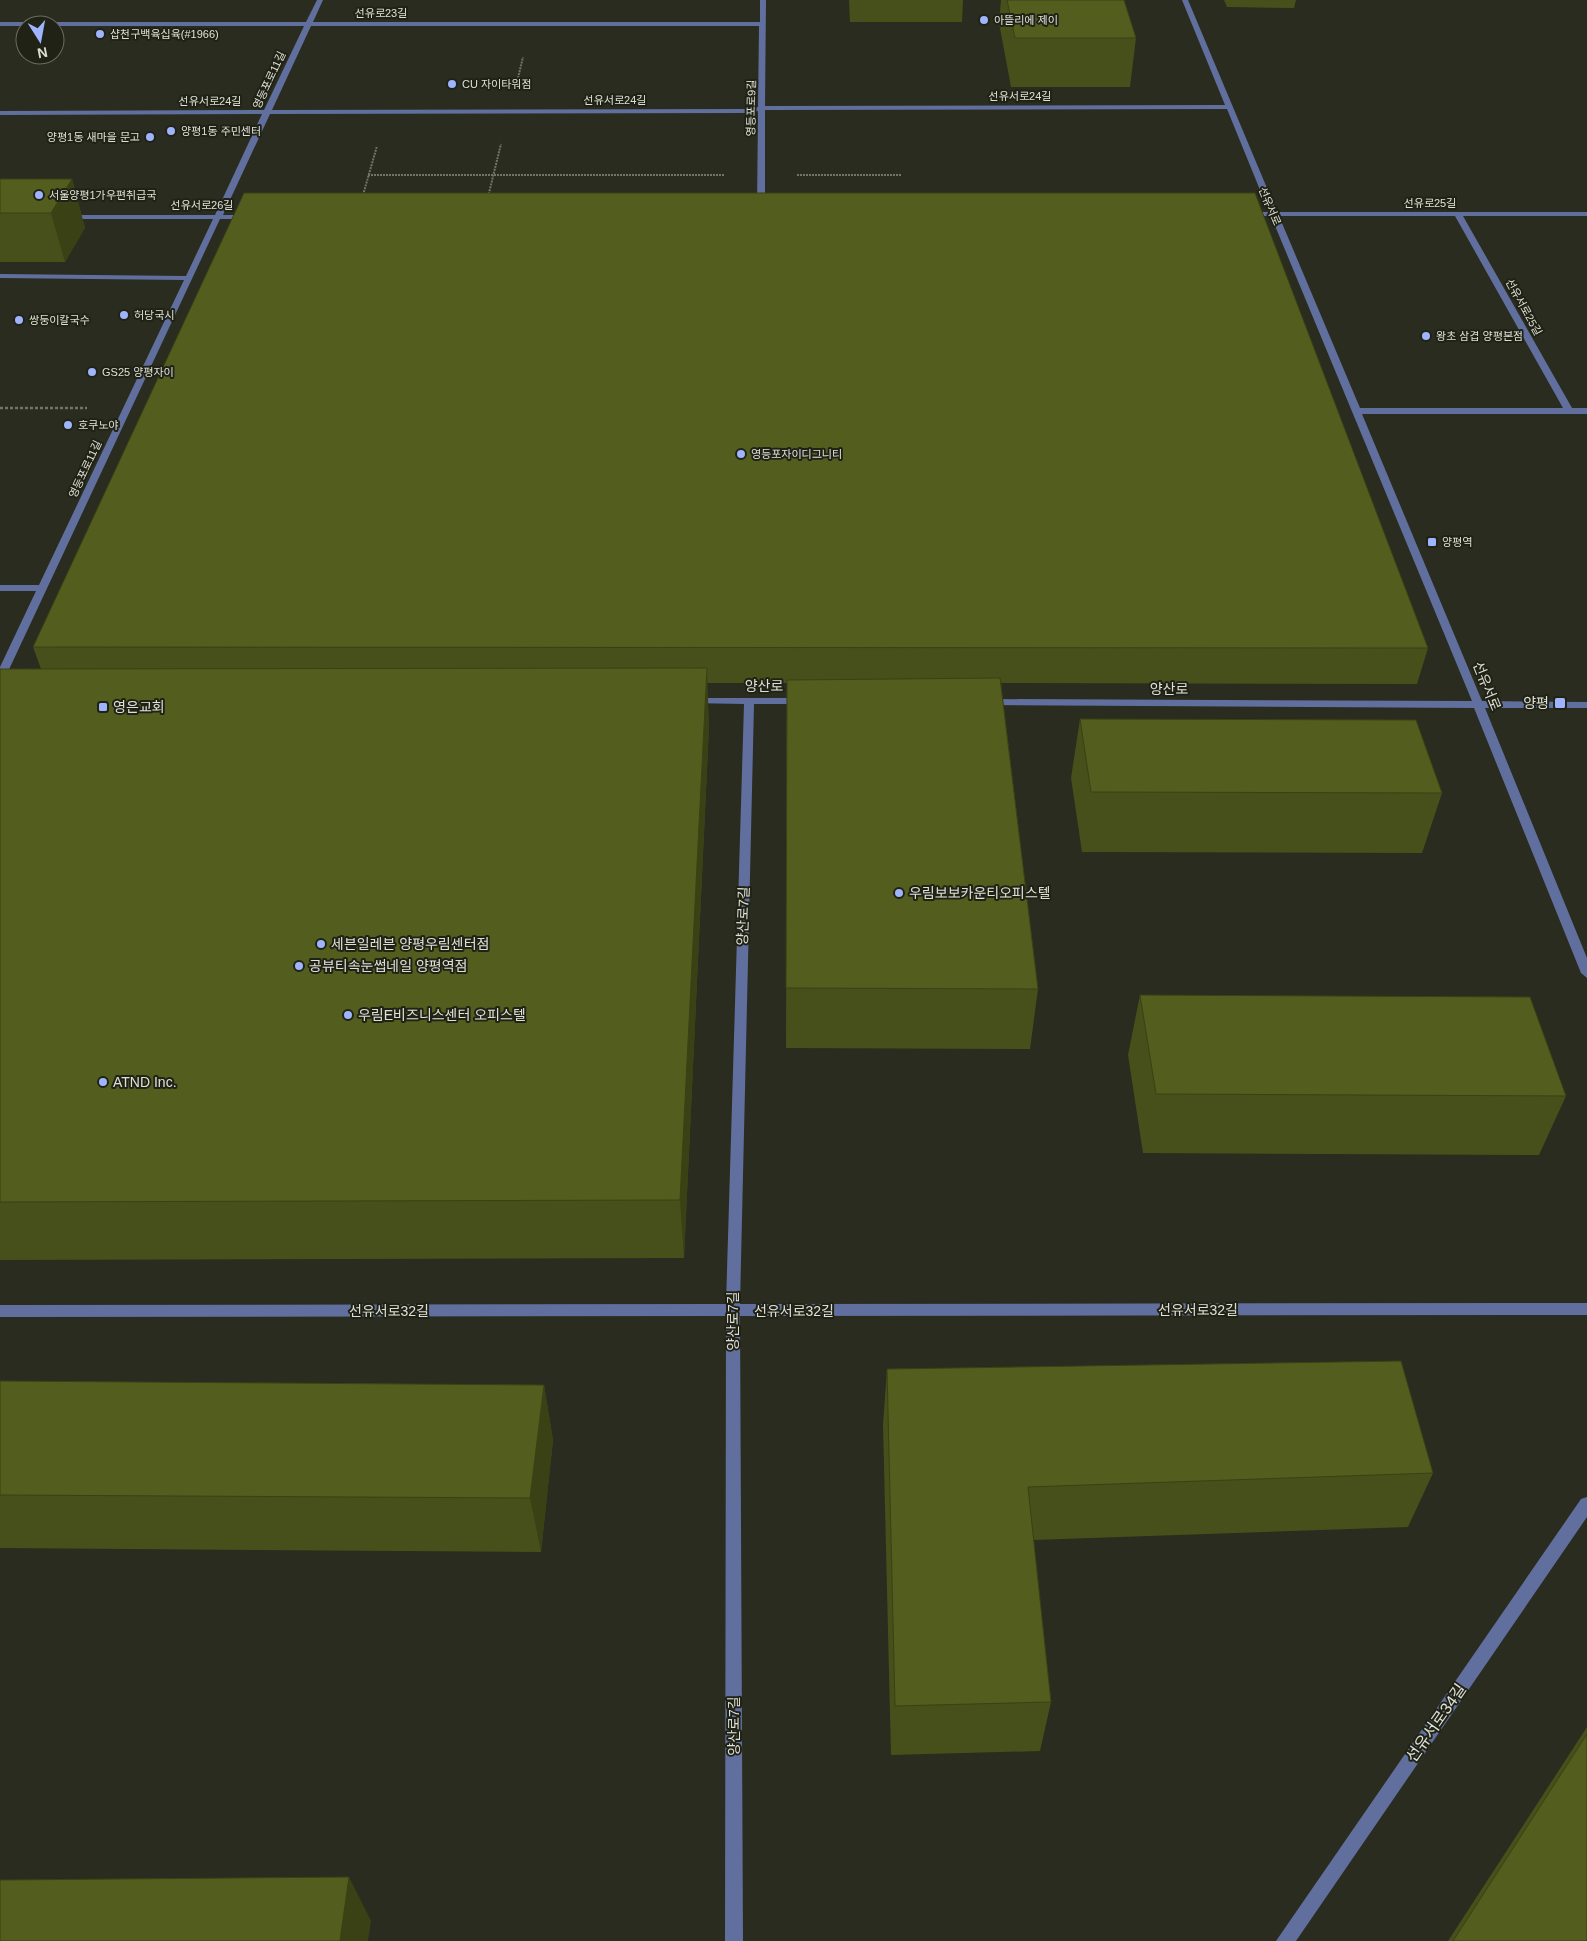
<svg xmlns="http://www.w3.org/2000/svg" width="1587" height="1941" font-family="Helvetica,'Noto Sans KR',sans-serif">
<rect width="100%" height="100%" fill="#292c1e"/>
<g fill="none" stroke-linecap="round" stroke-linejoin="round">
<path stroke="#727468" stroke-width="2" stroke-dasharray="2 1" stroke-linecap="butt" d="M518 78 523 57
M368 175H725
M797 175H901
M363 195 377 146
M488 197 501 144"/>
<path stroke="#727468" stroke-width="2.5" stroke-dasharray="3 2" stroke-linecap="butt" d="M0 408H87"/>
<path fill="#616f9f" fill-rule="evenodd" d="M317 0H323L313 22H760V0H766L765 106 1225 105 1182 0H1188L1277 212H1587V216H1463L1572 408H1587V414H1362L1482 701 1587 702V708H1485L1587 958V978L1581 973 1474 708 987 705 982 702 987 699 1472 701 1271 216H1247L1243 214 1247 212H1269L1227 109 765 110V209L761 211 757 209 758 111 748 113 270 114 223 215H250L254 217 250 219H220L5 678 0 681V667L36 591H0V585H39L184 280 0 278V274L186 276 213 219H65L61 217 65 215H215L262 114 0 115V111L264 110 304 26H0V22H306ZM311 26H759L758 107 748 109 272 110ZM1279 216H1455L1563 408H1360Z
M692 698H802L807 701 802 704H754L740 1304 1587 1303V1315L740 1316 743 1941H725L726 1316 0 1317V1305L726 1304 744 704 688 703 687 701Z
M1587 1497V1517L1296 1941H1276L1581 1499Z"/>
</g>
<path fill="#47501a" d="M849 0H963L962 22H850Z
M1001 0H1124L1136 38 1130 87H1011L999 23Z
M1224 0H1296L1294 8 1227 7Z
M0 179H72L85 228 65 262H0Z
M33 647 1428 648 1417 684 1001 683 1038 989 1030 1049 786 1048 787 683H707L709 727 684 1258 0 1260V669H41Z
M1080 719 1442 793 1422 853 1082 852 1071 778Z
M1140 995 1566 1096 1539 1155 1143 1153 1128 1055Z
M887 1369 1433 1473 1408 1527 1033 1540 1051 1702 1040 1751 891 1755 883 1425Z
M0 1381 544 1385 553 1440 541 1552 0 1548Z
M1587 1727V1941H1448Z"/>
<path fill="#3a4115" d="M72 179 85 228 65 262 51 213Z
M707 668 709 727 684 1258 680 1200Z
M544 1385 553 1440 541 1552 530 1498Z
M349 1877 371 1921 368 1941H340Z"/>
<path fill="#535d1e" stroke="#3a4115" d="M1007 0H1124L1136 38H1015Z
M0 179H72L51 213H0Z
M244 193H1255L1428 648 33 647Z
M707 668 680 1200 0 1202V669Z
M1000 678 1038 989 786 988 787 680Z
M1080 719 1416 720 1442 793 1091 792Z
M1140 995 1530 997 1566 1096 1156 1094Z
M1401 1361 1433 1473 1028 1487 1051 1702 895 1706 887 1369Z
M0 1381 544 1385 530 1498 0 1495Z
M1587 1734V1941H1453Z
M349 1877 340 1941H0V1880Z"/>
<g fill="#9eb4fd" stroke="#202215" stroke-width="2">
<circle cx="984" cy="20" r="5"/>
<circle cx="100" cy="34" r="5"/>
<circle cx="452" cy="84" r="5"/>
<circle cx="171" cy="131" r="5"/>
<circle cx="150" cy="137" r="5"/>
<circle cx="39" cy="195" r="5"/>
<circle cx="124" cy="315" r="5"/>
<circle cx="19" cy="320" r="5"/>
<circle cx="1426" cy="336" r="5"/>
<circle cx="92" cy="372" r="5"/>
<circle cx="68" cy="425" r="5"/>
<circle cx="741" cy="454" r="5"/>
<rect x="1427" y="537" width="10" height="10" rx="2.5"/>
<rect x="1554" y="697" width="12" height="12" rx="2.5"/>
<rect x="98" y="702" width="10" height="10" rx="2.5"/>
<circle cx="899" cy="893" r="5"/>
<circle cx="321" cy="944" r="5"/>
<circle cx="299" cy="966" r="5"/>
<circle cx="348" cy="1015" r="5"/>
<circle cx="103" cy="1082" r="5"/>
</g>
<g text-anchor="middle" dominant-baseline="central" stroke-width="4" stroke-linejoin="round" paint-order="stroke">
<g font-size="11" fill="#dee0d7" stroke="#202215">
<text x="381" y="13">선유로23길</text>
<text transform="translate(269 80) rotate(-65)">영등포로11길</text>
<text x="1020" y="96">선유서로24길</text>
<text x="615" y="100">선유서로24길</text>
<text x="210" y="101">선유서로24길</text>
<text transform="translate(751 108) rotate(-89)">영등포로9길</text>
<text x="1430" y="203">선유로25길</text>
<text x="202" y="205">선유서로26길</text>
<text transform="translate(1270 206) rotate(67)">선유서로</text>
<text transform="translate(1524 307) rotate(61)">선유서로25길</text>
<text transform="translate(85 469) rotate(-65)">영등포로11길</text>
</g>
<g font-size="11" fill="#dee0d7" stroke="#202215" text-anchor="start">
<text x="994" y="20">아뜰리에 제이</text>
<text x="110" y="34">샵천구백육십육(#1966)</text>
<text x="462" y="84">CU 자이타워점</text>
<text x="181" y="131">양평1동 주민센터</text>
<text x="140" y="137" text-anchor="end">양평1동 새마을 문고</text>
<text x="49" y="195">서울양평1가우편취급국</text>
<text x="134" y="315">허당국시</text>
<text x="29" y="320">쌍둥이칼국수</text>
<text x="1436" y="336">왕초 삼겹 양평본점</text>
<text x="102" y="372">GS25 양평자이</text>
<text x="78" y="425">호쿠노야</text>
<text x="751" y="454">영등포자이디그니티</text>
<text x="1442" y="542">양평역</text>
</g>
<g font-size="14" fill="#dee0d7" stroke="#202215">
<text x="764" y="686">양산로</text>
<text transform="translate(1487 686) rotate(68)">선유서로</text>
<text x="1169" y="689">양산로</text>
<text transform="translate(743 916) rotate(-88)">양산로7길</text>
<text x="1198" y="1310">선유서로32길</text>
<text x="389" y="1311">선유서로32길</text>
<text x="794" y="1311">선유서로32길</text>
<text transform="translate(733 1321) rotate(-90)">양산로7길</text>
<text transform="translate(734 1726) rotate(-90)">양산로7길</text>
</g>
<g font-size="14" fill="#dee0d7" stroke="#202215" text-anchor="start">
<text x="1549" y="703" text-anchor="end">양평</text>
<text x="113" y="707">영은교회</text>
<text x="909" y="893">우림보보카운티오피스텔</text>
<text x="331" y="944">세븐일레븐 양평우림센터점</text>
<text x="309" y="966">공뷰티속눈썹네일 양평역점</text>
<text x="358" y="1015">우림E비즈니스센터 오피스텔</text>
<text x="113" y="1082">ATND Inc.</text>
</g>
<g font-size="16" fill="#dee0d7" stroke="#202215">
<text transform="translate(1436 1723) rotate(-55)">선유서로34길</text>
</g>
</g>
<g transform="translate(40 40) rotate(169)"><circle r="24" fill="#202215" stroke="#6c6e63"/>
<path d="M0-4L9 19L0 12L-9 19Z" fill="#9eb4fd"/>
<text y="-8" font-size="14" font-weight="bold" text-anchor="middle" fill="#dee0d7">N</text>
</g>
</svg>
